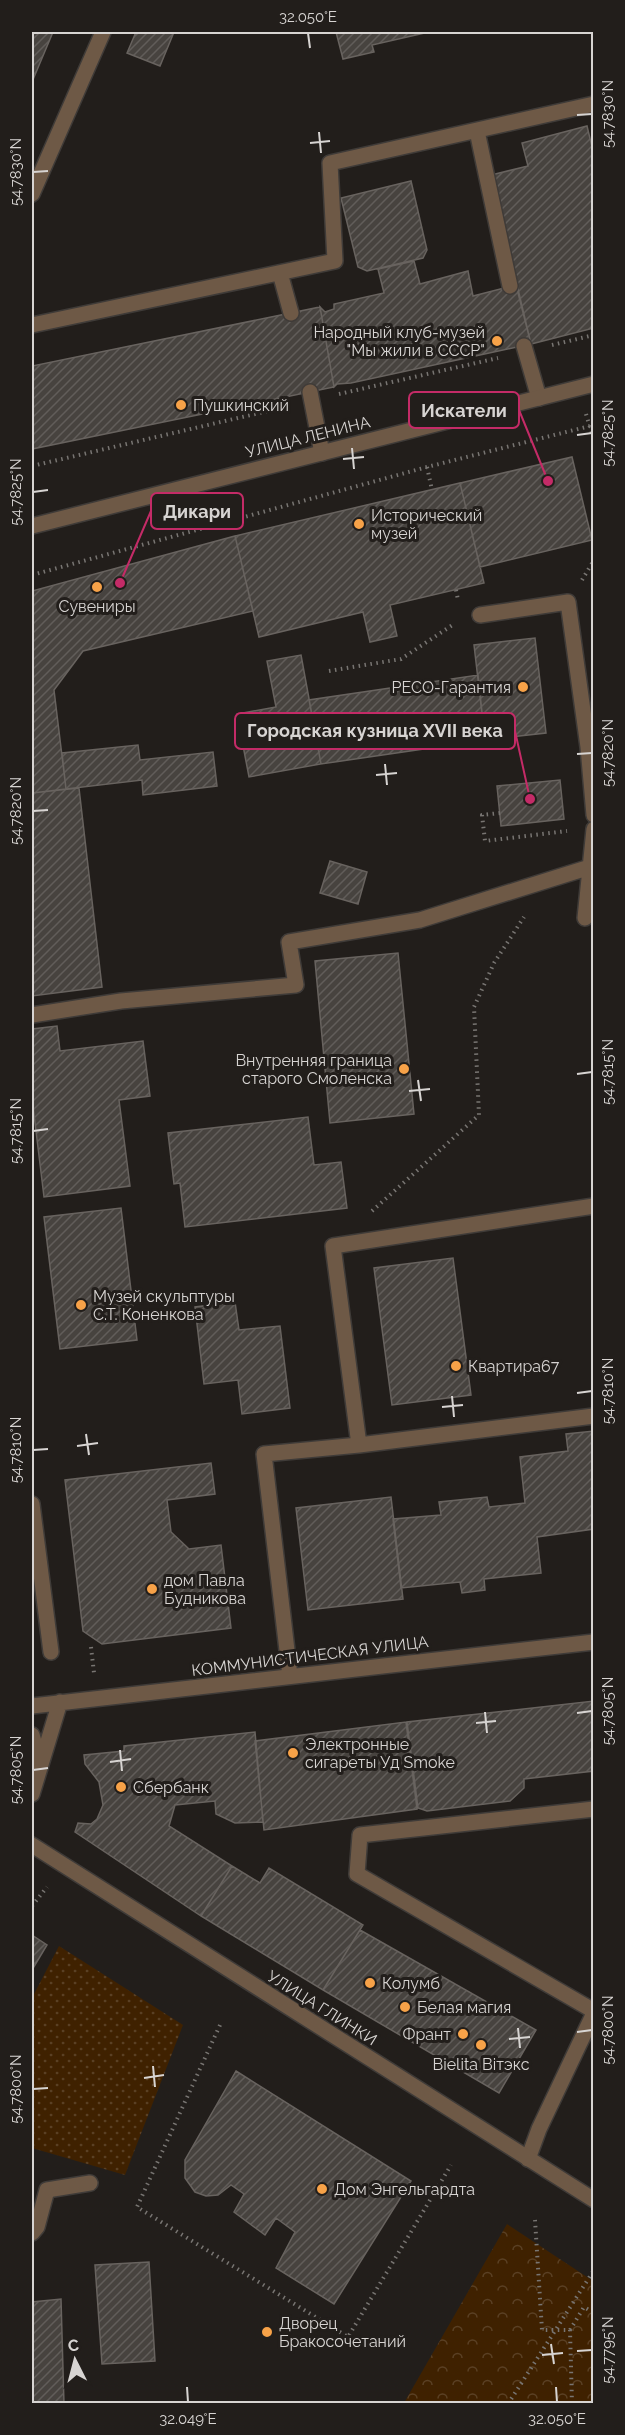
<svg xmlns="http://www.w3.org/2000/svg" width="625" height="2435" font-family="Raleway,sans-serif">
<defs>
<pattern id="grass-dots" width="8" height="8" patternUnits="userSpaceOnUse" patternTransform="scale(1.5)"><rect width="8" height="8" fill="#3f2100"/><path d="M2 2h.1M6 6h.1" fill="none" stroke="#5a4024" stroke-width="1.8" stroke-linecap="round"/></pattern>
<pattern id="park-crowns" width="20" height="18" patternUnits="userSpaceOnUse" patternTransform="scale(1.5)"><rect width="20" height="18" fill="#3f2100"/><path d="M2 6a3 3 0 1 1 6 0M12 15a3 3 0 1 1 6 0" fill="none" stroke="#5a4024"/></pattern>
<pattern id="building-hatch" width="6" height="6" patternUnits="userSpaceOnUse" patternTransform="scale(1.5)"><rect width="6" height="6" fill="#47433f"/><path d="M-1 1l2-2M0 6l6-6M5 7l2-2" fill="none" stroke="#615d5a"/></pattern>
</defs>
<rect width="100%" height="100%" fill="#221e1b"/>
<path fill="url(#grass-dots)" d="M59 1946 183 2025 125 2175 32 2148V1998Z"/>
<path fill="url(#park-crowns)" d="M507 2224 593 2281V2403H404Z"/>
<path fill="url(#building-hatch)" stroke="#68635f" stroke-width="1.5" d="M32 32H53L32 82Z
M136 32H174L160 66 127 53Z
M336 32H429L372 45 374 52 343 59Z
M587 126 594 155V328L531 344 491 175 528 166 522 143Z
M411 181 427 250 423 258 367 271 358 267 341 198Z
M414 261 420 284 468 271 473 296 516 285 531 344 351 383 337 384 334 387 320 307 325 312 334 309V304L384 293 378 269Z
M320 307 334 387 32 449V366Z
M572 457 592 540 480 567 460 483Z
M460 483 484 583 390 605 397 636 370 642 363 612 259 637 235 536Z
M235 536 253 611 83 651 54 690 66 789 32 793V591Z
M535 638 546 733 485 740 474 645Z
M301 655 321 764 249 777 237 714 276 707 267 661Z
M478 675 485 740 321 764 309 700Z
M138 745 140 760 213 752 217 786 143 795 142 780 66 789 62 753Z
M560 780 564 819 501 826 497 786Z
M79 788 102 987 32 996V793Z
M330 861 367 872 358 904 320 893Z
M398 953 414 1114 330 1123 315 961Z
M57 1026 60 1051 143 1041 150 1096 119 1100 130 1186 44 1197 32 1098V1029Z
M308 1117 314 1165 341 1162 347 1208 185 1227 180 1183 174 1184 168 1133Z
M121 1208 137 1340 60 1349 44 1217Z
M453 1258 471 1395 392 1405 374 1268Z
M235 1302 239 1330 280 1326 290 1408 242 1414 238 1380 204 1384 195 1307Z
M594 1431V1529L537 1537 541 1573 484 1579 485 1590 462 1593 460 1582 401 1588 393 1519 441 1515 439 1502 487 1497 489 1507 525 1503 520 1457 568 1451 566 1434Z
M211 1463 215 1494 167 1500 171 1532 189 1549 221 1545 231 1628 102 1644 83 1631 65 1480Z
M391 1497 403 1599 308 1610 296 1508Z
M594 1701V1771L524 1779V1788L510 1801 427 1811 418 1808 407 1722Z
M406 1722 417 1809 264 1830 255 1741Z
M255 1732 263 1822 235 1823 216 1814 215 1801 175 1805 169 1826 232 1866 201 1916 75 1832 78 1823 91 1824 97 1819 103 1805 99 1782 85 1764 84 1755 124 1751V1746Z
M232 1866 260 1883 269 1868 363 1925 323 1990 201 1916Z
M360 1930 536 2030 499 2093 323 1990Z
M32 1935 47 1945 32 1970Z
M236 2071 411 2181 334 2304 276 2268 295 2232 276 2218 265 2235 234 2212 244 2194 231 2185 218 2195 206 2196 195 2192 185 2178V2160Z
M149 2262 155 2361 102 2364 95 2265Z
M61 2299 64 2404H32V2302Z"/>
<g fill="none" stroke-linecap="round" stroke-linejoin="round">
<g stroke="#3f3b38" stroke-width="18">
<path id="lane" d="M477 131 510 286
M32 194 103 32
M280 273 291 313
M32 325 335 261 330 163 594 104
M524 346 539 398
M310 392 322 453
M480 615 568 602 588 747 594 815
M585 918 594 829
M32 1015 121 1001 296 985 289 942 420 920 590 867
M594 1206 333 1246 359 1445 594 1416
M290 1676 264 1454 359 1445
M594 1809 360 1835 357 1874 594 2011
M528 2159 539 2129 594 2013
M32 2233 37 2227 47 2190 90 2183"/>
</g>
<g stroke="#3f3b38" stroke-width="18">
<path id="street" d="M32 526 594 384
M32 1504 51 1652
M32 1706 594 1642
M32 1735 38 1755V1765
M32 1794 60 1702
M32 1845 594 2200"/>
</g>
<path stroke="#787572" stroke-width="4" stroke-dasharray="1.5 4.5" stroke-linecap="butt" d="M552 345 594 335
M339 394 498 358
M586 414 594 440
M32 466 285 407
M427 467 432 490
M32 575 427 467 594 425
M582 580 594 560
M456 590 458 600
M329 671 401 659 454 624
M500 813 482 815 485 841 567 831
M372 1211 479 1115 474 1007 494 963 524 917
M91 1647 94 1673
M32 1906 47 1887
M220 2025 137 2207 348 2337 451 2165
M535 2220 542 2330H570L572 2404
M570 2330 584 2307 594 2313
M508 2404 594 2270"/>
<use href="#lane" stroke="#6e5946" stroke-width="15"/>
<use href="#street" stroke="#6e5946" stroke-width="15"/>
</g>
<path fill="none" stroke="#d7d4d2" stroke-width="2" d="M308 33 310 48M577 115 592 114M319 132 321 153M310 143 330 141M33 172 48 171M577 435 592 433M352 448 354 469M343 459 364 457M33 492 48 490M577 754 592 753M385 764 387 785M376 775 397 773M33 811 48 810M577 1074 592 1072M418 1080 421 1101M409 1091 430 1089M33 1131 48 1129M577 1393 592 1391M452 1396 454 1417M442 1407 463 1405M86 1434 89 1455M77 1446 98 1443M33 1450 48 1449M485 1712 487 1733M577 1713 592 1711M476 1723 496 1721M120 1750 122 1771M110 1762 131 1759M33 1770 48 1768M518 2028 520 2048M577 2032 592 2030M509 2039 530 2037M153 2066 155 2087M144 2078 164 2075M33 2089 48 2088M551 2344 554 2364M577 2351 592 2350M542 2355 563 2353M187 2387 188 2402M556 2387 557 2402"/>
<g fill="#f7a248" stroke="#221e1b" stroke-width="2">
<circle cx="497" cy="341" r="6"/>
<circle cx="181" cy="405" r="6"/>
<circle cx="359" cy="524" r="6"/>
<circle cx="97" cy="587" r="6"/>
<circle cx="523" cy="687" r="6"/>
<circle cx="404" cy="1069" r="6"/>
<circle cx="81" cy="1305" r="6"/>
<circle cx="456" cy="1366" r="6"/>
<circle cx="152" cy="1589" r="6"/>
<circle cx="293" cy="1753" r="6"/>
<circle cx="121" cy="1787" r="6"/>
<circle cx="370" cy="1983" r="6"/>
<circle cx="405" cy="2007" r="6"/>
<circle cx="463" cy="2034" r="6"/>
<circle cx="481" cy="2045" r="6"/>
<circle cx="322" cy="2189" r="6"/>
<circle cx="267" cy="2332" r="6"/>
</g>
<g text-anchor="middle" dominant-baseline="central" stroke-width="6" stroke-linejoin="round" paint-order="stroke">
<g font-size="16" fill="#d7d4d2" stroke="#221e1b" text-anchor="start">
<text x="485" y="332" text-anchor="end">Народный клуб-музей<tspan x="485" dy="18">"Мы жили в СССР"</tspan></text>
<text x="193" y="405">Пушкинский</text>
<text x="371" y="515">Исторический<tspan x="371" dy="18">музей</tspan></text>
<text x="97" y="606" text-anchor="middle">Сувениры</text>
<text x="511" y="687" text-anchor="end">РЕСО-Гарантия</text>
<text x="392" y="1060" text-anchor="end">Внутренняя граница<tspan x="392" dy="18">старого Смоленска</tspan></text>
<text x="93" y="1296">Музей скульптуры<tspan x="93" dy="18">С.Т. Коненкова</tspan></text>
<text x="468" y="1366">Квартира67</text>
<text x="164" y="1580">дом Павла<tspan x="164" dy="18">Будникова</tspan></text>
<text x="305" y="1744">Электронные<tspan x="305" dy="18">сигареты Уд Smoke</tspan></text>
<text x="133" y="1787">Сбербанк</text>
<text x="382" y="1983">Колумб</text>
<text x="417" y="2007">Белая магия</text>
<text x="451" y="2034" text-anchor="end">Франт</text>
<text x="481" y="2064" text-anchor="middle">Bielita Вiтэкс</text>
<text x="334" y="2189">Дом Энгельгардта</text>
<text x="279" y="2323">Дворец<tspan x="279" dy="18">Бракосочетаний</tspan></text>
</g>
<g font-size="16" fill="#d7d4d2" stroke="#221e1b">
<text transform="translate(308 437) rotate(-14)">УЛИЦА ЛЕНИНА</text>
<text transform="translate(310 1656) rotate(-7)">КОММУНИСТИЧЕСКАЯ УЛИЦА</text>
<text transform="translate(322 2008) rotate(32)">УЛИЦА ГЛИНКИ</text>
</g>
</g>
<path fill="none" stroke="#c42b67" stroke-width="2" d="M548 481L519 410M120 583L151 511M530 799L515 731"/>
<g fill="#c42b67" stroke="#221e1b" stroke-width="2">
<circle cx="548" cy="481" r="6"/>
<circle cx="120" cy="583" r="6"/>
<circle cx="530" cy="799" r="6"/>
</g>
<g fill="#221e1b" stroke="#c42b67" stroke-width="2">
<rect x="409" y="392" width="110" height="36" rx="6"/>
<rect x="151" y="493" width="92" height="36" rx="6"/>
<rect x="235" y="713" width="280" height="36" rx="6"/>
</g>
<g font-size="18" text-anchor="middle" font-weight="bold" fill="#d7d4d2">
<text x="464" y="417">Искатели</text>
<text x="197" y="518">Дикари</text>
<text x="375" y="737">Городская кузница XVII века</text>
</g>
<rect width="625" height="2435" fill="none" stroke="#221e1b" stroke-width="66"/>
<g transform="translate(75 2360) rotate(354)" stroke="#221e1b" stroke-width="4.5" paint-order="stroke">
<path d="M0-4.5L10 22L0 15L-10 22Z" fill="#d7d4d2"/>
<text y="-9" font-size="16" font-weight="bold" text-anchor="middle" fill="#d7d4d2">С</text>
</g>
<rect x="33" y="33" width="559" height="2369" fill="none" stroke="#d7d4d2" stroke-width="2"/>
<g font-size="15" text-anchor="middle" fill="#d7d4d2">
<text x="308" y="22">32.050°E</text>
<text transform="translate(608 114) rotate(-90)" y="5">54.7830°N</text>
<text transform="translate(16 172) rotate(-90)" y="5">54.7830°N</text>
<text transform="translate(608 433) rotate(-90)" y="5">54.7825°N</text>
<text transform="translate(16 492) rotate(-90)" y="5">54.7825°N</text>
<text transform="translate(608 753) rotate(-90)" y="5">54.7820°N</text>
<text transform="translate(16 811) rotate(-90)" y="5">54.7820°N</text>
<text transform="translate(608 1072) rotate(-90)" y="5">54.7815°N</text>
<text transform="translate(16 1131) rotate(-90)" y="5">54.7815°N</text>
<text transform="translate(608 1391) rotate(-90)" y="5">54.7810°N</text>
<text transform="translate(16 1450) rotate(-90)" y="5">54.7810°N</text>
<text transform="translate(608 1711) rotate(-90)" y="5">54.7805°N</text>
<text transform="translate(16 1770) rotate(-90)" y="5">54.7805°N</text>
<text transform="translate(608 2030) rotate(-90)" y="5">54.7800°N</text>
<text transform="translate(16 2089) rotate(-90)" y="5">54.7800°N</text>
<text transform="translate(608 2350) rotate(-90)" y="5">54.7795°N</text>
<text x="188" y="2424">32.049°E</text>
<text x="557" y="2424">32.050°E</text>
</g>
</svg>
